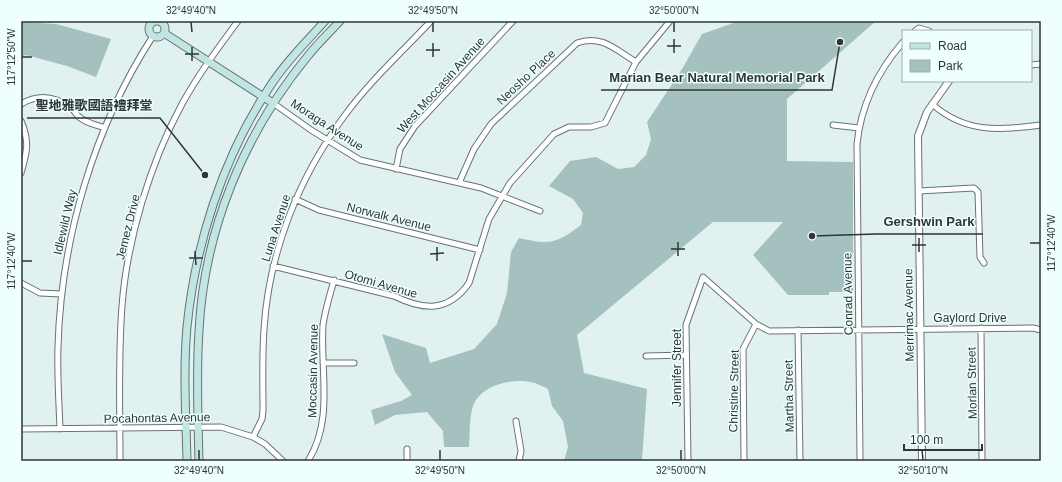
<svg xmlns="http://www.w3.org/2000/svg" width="1062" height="482" font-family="Helvetica,'Noto Sans SC',sans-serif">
<rect width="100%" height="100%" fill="#e1f1f0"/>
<path fill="#a4c1bf" d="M739 21H876L787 99V161L853 162V292H829V295H788L753 255 783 222H713L577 335 584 373 647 389 642 461H564L568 447 563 421 552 406 548 389C542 386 536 383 531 382 510 378 477 386 472 410 469 422 470 435 469 447H444L443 431 427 412 395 415 375 425 371 410 401 401 412 395 395 372 382 334 426 348 430 363 474 349 497 324 507 293 511 252 519 238C550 245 556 244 581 225L583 213 573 199 549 186 570 161 596 157 618 169 634 167 646 155 651 139 647 122 682 69 702 34Z
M21 22 56 24 111 39 96 77 67 66 26 55 21 57Z"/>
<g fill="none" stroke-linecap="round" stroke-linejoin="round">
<g stroke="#667473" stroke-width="7">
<path id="minor" d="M162 23 163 21
M915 31 919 28 929 31
M1031 65 1041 64
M273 103 311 130 360 160 481 188 540 211
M21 104C38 94 55 96 71 108 74 110 76 114 79 117 86 123 96 125 105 128
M932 104C966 134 1000 130 1041 125
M21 121C30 142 27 152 21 173
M833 125 859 128
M396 169 400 149 415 126 513 21
M459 183 474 149 491 124 577 43C601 34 616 50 636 62
M919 191 974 188 978 192 980 257 984 263
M295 199 319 210 480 250
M273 266 394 296C423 310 448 313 469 283L489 219 510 183 554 134 569 127H591L605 123 636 62 670 21
M21 283 40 293 62 294
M981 328 982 461
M798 330 800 461
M646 356 686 355
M323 363H354
M516 421 521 451 519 461
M21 429 221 427 253 437 265 444 283 461
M60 429C59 402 57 374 58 347 61 238 94 127 153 36
M253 437 262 419 263 411C263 384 262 356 264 329 269 251 299 177 345 115 370 81 402 52 431 21
M120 461C120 409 118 358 122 306 127 240 150 163 182 104 198 75 218 48 238 21
M308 461C334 420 320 371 323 325 325 310 330 295 334 280
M407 461V449
M688 461 686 325 703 277 756 324 769 331 1033 328 1041 330
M744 461 743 349 756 324
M860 461 857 144C861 105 877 72 903 42"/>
</g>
<g stroke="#667473" stroke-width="8">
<path id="tertiary" d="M922 461 918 136 927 112 949 81"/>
</g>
<g stroke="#667473" stroke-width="9">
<path id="secondary" d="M149 29a8 8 0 1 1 16 0a8 8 0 1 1-16 0Z
M164 33 273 103
M187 461C186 417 183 371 187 327 195 246 222 160 267 91 283 65 305 43 325 21
M199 461C198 418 196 374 199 331 204 230 244 134 307 57 317 44 329 33 340 21"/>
</g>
<use href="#minor" stroke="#fff" stroke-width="5"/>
<use href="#tertiary" stroke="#fff" stroke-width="6"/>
<use href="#secondary" stroke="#c0e5e3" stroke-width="7"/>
</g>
<path fill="none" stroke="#2f3635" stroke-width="1.5" d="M191 22 192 32M433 22V32M674 22V32M674 39V53M433 43V57M667 46H681M192 47V61M426 50H440M185 54H199M22 57H32M919 238V252M678 242V256M1030 243H1040M912 245H926M437 247V261M671 249H685M195 251 196 265M430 254 444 253M189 258H203M22 261H32M199 450V460M440 450V460M681 450V460M922 450 923 460"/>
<g text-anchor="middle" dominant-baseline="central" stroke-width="3" stroke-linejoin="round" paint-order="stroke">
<g font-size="12" fill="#2f3635" stroke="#eefffd">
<text transform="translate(526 77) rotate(-43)">Neosho Place</text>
<text transform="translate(441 85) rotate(-48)">West Moccasin Avenue</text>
<text transform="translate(327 125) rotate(33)">Moraga Avenue</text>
<text transform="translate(389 217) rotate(14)">Norwalk Avenue</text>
<text transform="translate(65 222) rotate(-77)">Idlewild Way</text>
<text transform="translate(128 227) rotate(-76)">Jemez Drive</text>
<text transform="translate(276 228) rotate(-72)">Luna Avenue</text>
<text transform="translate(381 284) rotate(16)">Otomi Avenue</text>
<text transform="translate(848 294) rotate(-91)">Conrad Avenue</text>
<text transform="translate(909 315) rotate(-91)">Merrimac Avenue</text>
<text x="970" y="318">Gaylord Drive</text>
<text transform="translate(677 368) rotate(-90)">Jennifer Street</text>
<text transform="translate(313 371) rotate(-89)">Moccasin Avenue</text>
<text transform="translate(972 383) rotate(-91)">Morlan Street</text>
<text transform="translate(734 391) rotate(-89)">Christine Street</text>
<text transform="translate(789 396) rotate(-91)">Martha Street</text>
<text transform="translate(157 418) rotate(-1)">Pocahontas Avenue</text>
</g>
</g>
<path fill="none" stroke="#2f3635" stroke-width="1.5" d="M840 42L832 90H601M205 175L160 118H27M812 236L876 234H983"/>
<g fill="#2f3635" stroke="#eefffd" stroke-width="1.5">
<circle cx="840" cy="42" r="4"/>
<circle cx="205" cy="175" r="4"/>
<circle cx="812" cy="236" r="4"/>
</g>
<g font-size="13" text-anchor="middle" font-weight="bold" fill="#2f3635" stroke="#eefffd" stroke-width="3" stroke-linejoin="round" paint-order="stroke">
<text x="717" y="82">Marian Bear Natural Memorial Park</text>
<text x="94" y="110">聖地雅歌國語禮拜堂</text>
<text x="929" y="226">Gershwin Park</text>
</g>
<rect width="1062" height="482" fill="none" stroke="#eefffd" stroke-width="44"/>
<rect x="902" y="30" width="130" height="52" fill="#eefffd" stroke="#a2afad"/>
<rect x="910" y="43" width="20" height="6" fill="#c0e5e3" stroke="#a2afad"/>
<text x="938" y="50" font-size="12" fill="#2f3635">Road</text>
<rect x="910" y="60" width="20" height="12" fill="#a4c1bf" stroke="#a2afad"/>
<text x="938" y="70" font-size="12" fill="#2f3635">Park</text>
<path d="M904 444v6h78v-6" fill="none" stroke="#2f3635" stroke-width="2"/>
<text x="910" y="444" font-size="12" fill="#2f3635" stroke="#eefffd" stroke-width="3" paint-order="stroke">100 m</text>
<rect x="22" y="22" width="1018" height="438" fill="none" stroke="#2f3635" stroke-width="1.5"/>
<g font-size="10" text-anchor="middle" fill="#2f3635">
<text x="191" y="14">32°49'40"N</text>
<text x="433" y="14">32°49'50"N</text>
<text x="674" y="14">32°50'00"N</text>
<text transform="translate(11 57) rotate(-90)" y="4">117°12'50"W</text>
<text transform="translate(1051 243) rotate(-90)" y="4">117°12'40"W</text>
<text transform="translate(11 261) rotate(-90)" y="4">117°12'40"W</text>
<text x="199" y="474">32°49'40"N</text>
<text x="440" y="474">32°49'50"N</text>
<text x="681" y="474">32°50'00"N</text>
<text x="923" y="474">32°50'10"N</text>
</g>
</svg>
